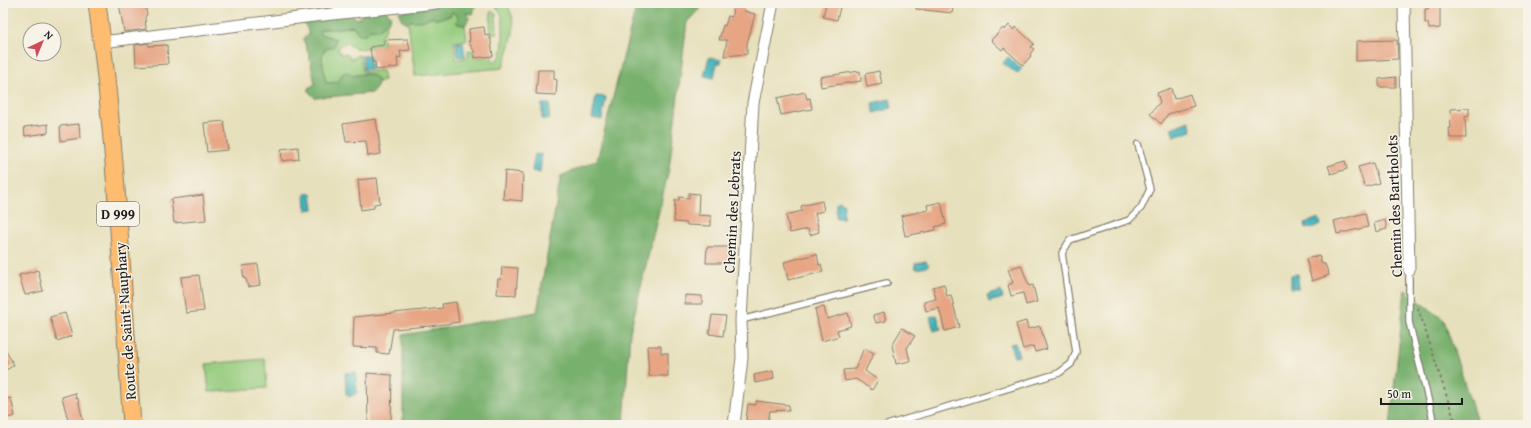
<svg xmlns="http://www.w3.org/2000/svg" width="1531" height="428" font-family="'Gentium Book Plus',serif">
<rect width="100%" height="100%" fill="#f7f3e8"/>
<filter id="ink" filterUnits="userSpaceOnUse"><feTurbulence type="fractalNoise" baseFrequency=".025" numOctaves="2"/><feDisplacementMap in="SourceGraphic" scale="8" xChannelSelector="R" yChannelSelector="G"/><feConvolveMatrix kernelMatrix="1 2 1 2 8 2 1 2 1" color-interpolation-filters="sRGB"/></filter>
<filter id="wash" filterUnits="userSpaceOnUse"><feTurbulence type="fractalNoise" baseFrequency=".012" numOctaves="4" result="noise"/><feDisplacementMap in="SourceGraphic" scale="16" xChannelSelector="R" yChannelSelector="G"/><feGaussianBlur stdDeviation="0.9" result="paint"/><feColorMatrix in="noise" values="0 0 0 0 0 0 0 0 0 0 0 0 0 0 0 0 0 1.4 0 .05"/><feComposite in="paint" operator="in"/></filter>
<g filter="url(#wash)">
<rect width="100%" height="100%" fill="#e7e0bc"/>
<path fill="#96cc7e" stroke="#59744d" d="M494 3H506C521 26 509 45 503 68L415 76 408 23 410 21 431 17 436 19 450 16 452 12 457 15 458 19 456 22 458 24 465 25 467 40 454 42 456 60 468 57V50L474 51 475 58 492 56 493 62 500 58C504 49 504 24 501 13 499 9 495 7 494 3Z
M491 11 496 14 497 33 490 34Z
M386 23 385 31 380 37 384 40V45C370 47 357 53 347 43 343 43 339 45 338 50L341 54H347L348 56 352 59 356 56 360 55 363 72 382 70 384 80 378 82C369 65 349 79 336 82 333 83 329 83 326 83L322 58 323 51 327 49 336 39 320 34 318 31 323 29H335L353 26 359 34 371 29 378 30Z
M265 359 267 388 209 392 206 364Z"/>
<path fill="#78b06d" stroke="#4a6644" d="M363 3H382V6L391 16 389 21 378 30 371 29C368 34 365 35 359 34L353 26 335 29H323L319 31 320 34 336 39 334 46 323 51 322 58 326 83 337 82 343 73 348 72 353 76C363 74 373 71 378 82L377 87 372 93 315 98 309 92 308 88 315 84 309 55 303 39 308 35C308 29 307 26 302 22L333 8C344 7 349 13 358 19L362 15Z
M461 3H472L475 7 473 14 466 13 469 16V19L465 25 458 24 456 22 458 19 457 15 452 12 450 16 436 19 431 17 422 21H410L408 23 402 20 398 12 447 4 452 6Z
M637 3H705L687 22 669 169 630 332 624 425H403V335L537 312 561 176 597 160Z
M1405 290 1444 320 1478 425H1390Z"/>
<path fill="#41b1b9" stroke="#2e666a" d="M463 42 465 56 458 57 456 43Z
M370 55 371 69 364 70 362 56Z
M709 57 721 60V63H717L714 78 704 76Z
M1008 57 1022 68 1017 74 1003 63Z
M596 96 606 97 602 120 592 118Z
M890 99 892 108 874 113 872 103Z
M542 104H550L549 120 542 119Z
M1189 121 1192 131 1174 137 1171 128Z
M535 154 542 155 540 173 532 171Z
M312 193 314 209 306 210 305 194Z
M840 201 844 204 843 218H836V203Z
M1319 218 1321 225 1306 229 1305 223Z
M926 261 929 265 927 267 916 269 915 263Z
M1298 274 1299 288H1291V275Z
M1001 291 1003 298 989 302 987 296Z
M937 315 941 329 934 331 930 317Z
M1015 343 1019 356 1014 357 1010 344Z
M356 372 357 393 350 397 346 394 345 373Z"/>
<g id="blocks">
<path fill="#e7a584" d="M119 3H145L147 15 145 16 146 29 124 32Z
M733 3 744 9V11L755 14 747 44V54L724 56 727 40H719L723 25 725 26 728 16 732 17Z
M826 3H841L837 20 823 17Z
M917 3H954L952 13 916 9Z
M1428 3H1440V28L1429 29 1428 23H1425V9H1428Z
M1009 25 1014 30 1016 27 1034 44 1031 47 1034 49 1030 54 1031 56 1023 65 1004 48 1002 50 991 40 1003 28 1005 30Z
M484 27 485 35 490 34 493 56 475 58 474 51 468 41H470L469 29Z
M408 39 410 50 400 51 401 57 397 58 398 67 376 70 375 62H372L370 47 384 45V40Z
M1397 40 1398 59 1356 61V41Z
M148 43 149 46 167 45 168 64 136 66 135 45Z
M538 70H554V79L557 80 556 95 536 94Z
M860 71 861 81 821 87 820 77Z
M879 71 882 84 867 87 865 74Z
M1396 77V87H1379V79Z
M1171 88 1174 99 1190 94 1194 106 1168 114 1161 124 1150 114 1160 102 1157 93Z
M805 92 807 99 810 98 812 109 781 115 777 98Z
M1469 108V116L1465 117 1466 138H1450L1449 128H1451L1450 109Z
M376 119 381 154 368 156 366 141 346 142 343 124Z
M224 121 228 150 207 152 204 123Z
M48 124V133L25 136 24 127Z
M79 124 80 138 61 141 60 126Z
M298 147 299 159 282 161 281 149Z
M1345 161 1347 169 1331 174 1328 166Z
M1373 163 1379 183 1365 187 1358 167Z
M505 171 523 173 522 201 503 199Z
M377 178 380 203 374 204V208L361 210 358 180Z
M689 193 699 194 698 215 711 216V226L687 225V223L674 222 675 200H679V197L689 198Z
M203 195 206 220 174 223 171 199Z
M822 201 824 211 815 213 819 232 810 235 808 229 790 233 786 215 802 211 801 206Z
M941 202 946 224 935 227 936 230 905 236 901 216 928 210 927 205Z
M1365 213 1368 227 1337 234 1334 221Z
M1385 220 1387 229 1376 232 1374 223Z
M707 247H731L730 263H706Z
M817 254 819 265 821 264 823 272 788 280 784 262Z
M1319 255 1322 264H1325L1329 275 1312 281 1306 259Z
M258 264 261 285 248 287 246 279H244L242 266Z
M1021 265 1029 286 1033 285 1037 302 1026 305 1023 293 1011 296 1008 285 1013 283 1008 269Z
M502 267 518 268 516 295 497 294 498 279H501Z
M38 270 43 291 25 295 19 275Z
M199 275 204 311 186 313 181 277Z
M944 284 947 296 951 295 959 327 945 331 939 308 926 311 924 302 936 299 933 287Z
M685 295 702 296V304H685Z
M456 302 459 322 430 326 393 329 389 354 377 353V348L353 347 354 317 443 308 442 304Z
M824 307 827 319 848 313 851 326 837 330 839 336 822 341 815 309Z
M884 312 886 321 876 323 873 315Z
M65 313 72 336 57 341 50 317Z
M712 315 726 316 723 336 709 334Z
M1026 321 1028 329 1040 326 1047 349 1035 352 1033 346 1023 349 1016 324Z
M902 328 915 336 907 348 910 361 896 364 892 345Z
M3 346 14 365 3 372Z
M647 346H661V353H668V376H649Z
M864 348 874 353 865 371 878 380 872 390 856 379 845 381 843 370 855 369Z
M773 371 774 379 755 383 754 375Z
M367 373 392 375 391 425H368Z
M75 393 76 399 78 398 83 421 69 424 62 397Z
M11 398 15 416 3 419V400Z
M756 401 789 405V410L770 411 768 423 746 420 748 404 756 405Z"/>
</g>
</g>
<g filter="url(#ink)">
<use href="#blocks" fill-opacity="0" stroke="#827e6c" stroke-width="1"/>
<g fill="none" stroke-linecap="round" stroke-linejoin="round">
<g stroke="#827e6c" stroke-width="8">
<path id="lane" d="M1409 270V322L1432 415 1433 425
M741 320 887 283
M887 425 1059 373 1071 364 1076 352 1062 253 1070 240 1129 220 1141 208 1150 189 1138 144"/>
</g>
<g stroke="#827e6c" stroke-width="13">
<path id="street" d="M1404 3 1409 270
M102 42 314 16 436 3
M734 425 742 358 741 320 753 103 773 3"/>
</g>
<g stroke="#827e6c" stroke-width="19">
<path id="primary" d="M97 3C116 143 122 284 132 425"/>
</g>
<path stroke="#827e6c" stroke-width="2" stroke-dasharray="3 3" stroke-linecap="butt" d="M1418 308 1456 425"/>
<use href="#lane" stroke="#fff" stroke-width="5.5"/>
<use href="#street" stroke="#fff" stroke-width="11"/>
<use href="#primary" stroke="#fdbc70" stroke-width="17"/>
</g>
</g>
<g text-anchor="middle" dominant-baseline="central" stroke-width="3" stroke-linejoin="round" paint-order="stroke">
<rect fill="#f7f3e8" stroke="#5e5c59" stroke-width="1" x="97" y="202" width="42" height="24" rx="3"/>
<g font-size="14" font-weight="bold" fill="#1c1c1c">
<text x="118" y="214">D 999</text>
</g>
<g font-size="15" fill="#1c1c1c" stroke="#f7f3e8">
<text transform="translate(1394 206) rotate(-92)">Chemin des Bartholots</text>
<text transform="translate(732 212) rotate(-87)">Chemin des Lebrats</text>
<text transform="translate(125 321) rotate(-94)">Route de Saint-Nauphary</text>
</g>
</g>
<rect width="1531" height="428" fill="none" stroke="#f7f3e8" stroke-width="16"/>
<g transform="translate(42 42) rotate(44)"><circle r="19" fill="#f7f3e8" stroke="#9f9d96"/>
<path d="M0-3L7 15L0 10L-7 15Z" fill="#d1495b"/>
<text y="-6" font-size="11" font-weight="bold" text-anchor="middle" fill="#1c1c1c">N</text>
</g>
<path d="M1381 398v6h81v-6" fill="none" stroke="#1c1c1c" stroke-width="2"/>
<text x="1387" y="398" font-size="12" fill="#1c1c1c" stroke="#f7f3e8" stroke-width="3" paint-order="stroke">50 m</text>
</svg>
